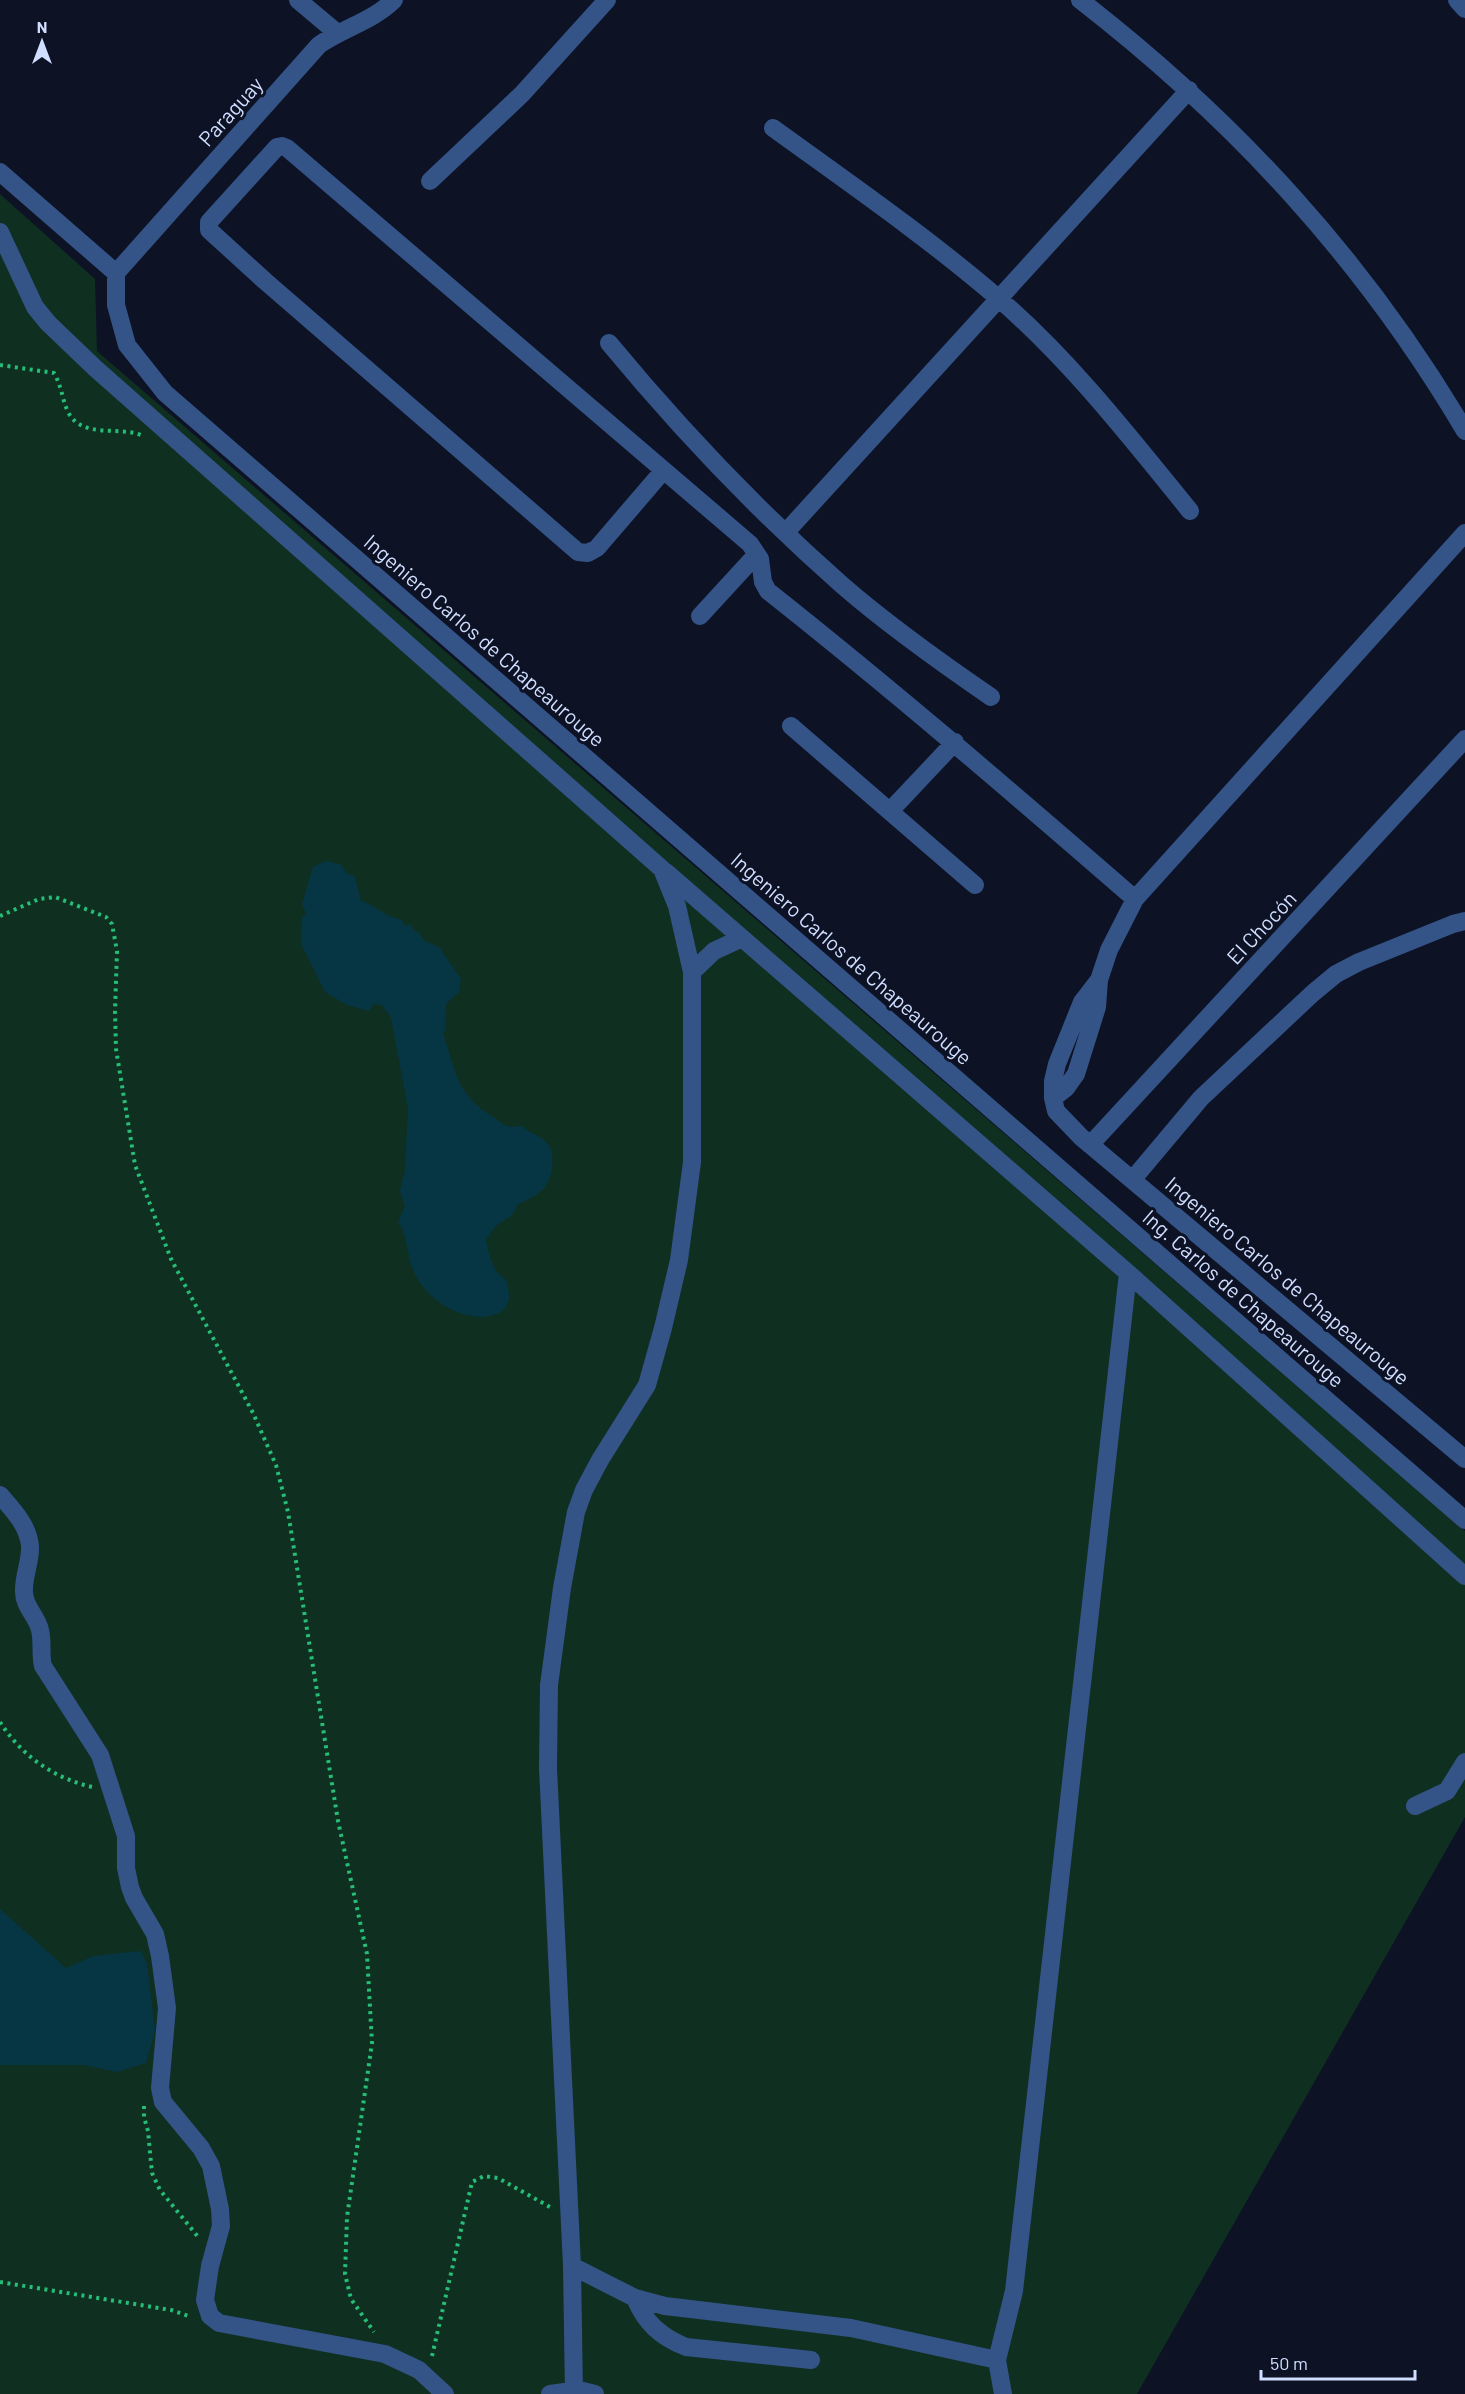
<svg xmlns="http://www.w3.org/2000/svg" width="1465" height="2394" font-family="Barlow,sans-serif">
<rect width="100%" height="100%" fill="#0d1225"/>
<path fill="#0f2f21" d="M0 194 95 279 97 351 1465 1531V1817L1137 2394H0Z"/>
<path fill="#063644" d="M326 861 340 864 347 873 355 877 361 901C375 904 387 919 401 919L405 926 411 924 413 930 419 933 425 941 439 947 461 979 459 992 446 1004C447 1013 443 1020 446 1028L443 1034C457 1073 455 1093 493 1117 507 1126 505 1128 523 1126 529 1134 539 1134 546 1142 557 1152 553 1181 542 1190 536 1196 525 1201 517 1205 514 1216 508 1218 500 1223 494 1227 490 1234 486 1240 490 1256 491 1270 506 1280 509 1290 512 1302 503 1310 495 1317 482 1318 472 1316 445 1312 417 1289 410 1261 407 1248 406 1233 398 1222L405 1206 400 1191 405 1169 408 1108 391 1018 382 1005 373 1004 369 1011 347 1005 325 992 301 944 302 918 306 914 302 904 313 867Z
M0 1909 66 1968 93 1956 141 1951 147 1964 155 2030 146 2063 117 2072 85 2065H0Z"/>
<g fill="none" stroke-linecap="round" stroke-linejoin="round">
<path stroke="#26be77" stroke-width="4" stroke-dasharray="3 4.5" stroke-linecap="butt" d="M0 365 54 373C62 387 62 399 68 412 82 439 118 426 141 435
M0 916 39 899 55 897 106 917 112 924 117 951 115 1011 116 1049 135 1165 171 1259 253 1413 276 1465 288 1512 338 1821 367 1954 372 2043 347 2217 345 2274 351 2299 374 2332
M0 1722C21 1755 53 1778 92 1787
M144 2106V2117L148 2131 152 2173 160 2190 199 2238
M0 2282 171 2310 191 2317
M432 2356 472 2182 484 2176 498 2178 550 2207"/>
<path stroke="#345387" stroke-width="18" d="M298 0 336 32
M1080 0C1236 121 1364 260 1465 431
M1457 0 1465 9
M773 128C849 183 927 237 998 298 1070 360 1130 437 1190 511
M0 172 116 273V305L127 345 165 393 1465 1520
M430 181 522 94 607 0
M0 232 35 307 48 323 95 368 662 869 677 906 692 972V1162L679 1260 663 1328 647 1385 600 1460 584 1490 576 1512 562 1588 549 1685 548 1768 572 2266 574 2394
M116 273 319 45C343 28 373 21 394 0
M609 343C680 429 758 511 842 585 889 626 940 662 991 697
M663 471 597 548 588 553 578 552 265 281 209 230V222L277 147 282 146 287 148 750 544 760 559 763 582 768 591C893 690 1014 794 1135 899
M786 532 1189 90
M700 616 756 555
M791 726 975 885
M890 811 955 742
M666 872 1128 1273 1465 1576
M692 972 714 951 742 938
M1099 980 1082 1002 1057 1064 1053 1081V1098L1056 1111 1081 1137 1465 1459
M1053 1098 1066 1088 1076 1074 1097 1007 1099 980 1109 950 1135 899 1465 533
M1090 1145 1465 739
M1133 1179 1201 1098 1313 993 1336 974 1359 962 1453 924 1465 921
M0 1495C13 1510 28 1525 30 1546 31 1561 23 1577 24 1592 24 1607 37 1616 40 1630 43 1642 40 1654 43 1666L100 1755 126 1836V1868L130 1887 134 1898 155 1934 160 1956 167 2008 160 2088 163 2102 201 2148 211 2166 220 2209 221 2226 210 2266 205 2300 210 2316 219 2323 385 2354 419 2370 445 2394
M1415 1806 1447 1791 1465 1762
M572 2266 635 2298 665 2306 851 2328 997 2360 1014 2291 1128 1273
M635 2298C645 2323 661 2337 686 2347L811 2360
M997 2360 1003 2394
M550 2394 579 2390 595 2394"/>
</g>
<g text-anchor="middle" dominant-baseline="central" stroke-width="6" stroke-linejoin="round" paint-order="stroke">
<g font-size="21" fill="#d0deff" stroke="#0d1225">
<text transform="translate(230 111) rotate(-48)">Paraguay</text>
<text transform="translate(485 640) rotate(41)">Ingeniero Carlos de Chapeaurouge</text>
<text transform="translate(1261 927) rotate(-47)">El Chocón</text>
<text transform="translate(852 958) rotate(41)">Ingeniero Carlos de Chapeaurouge</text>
<text transform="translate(1288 1280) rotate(40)">Ingeniero Carlos de Chapeaurouge</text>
<text transform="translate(1244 1298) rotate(41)">Ing. Carlos de Chapeaurouge</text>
</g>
</g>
<g transform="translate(42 42)" stroke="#0d1225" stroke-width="4.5" paint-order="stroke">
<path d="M0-4.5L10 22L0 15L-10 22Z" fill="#d0deff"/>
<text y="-9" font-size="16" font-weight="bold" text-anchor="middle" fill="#d0deff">N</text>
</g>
<path d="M1261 2370v9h154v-9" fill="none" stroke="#d0deff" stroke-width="3"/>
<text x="1270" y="2370" font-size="18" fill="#d0deff" stroke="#0d1225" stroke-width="4.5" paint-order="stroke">50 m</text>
</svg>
